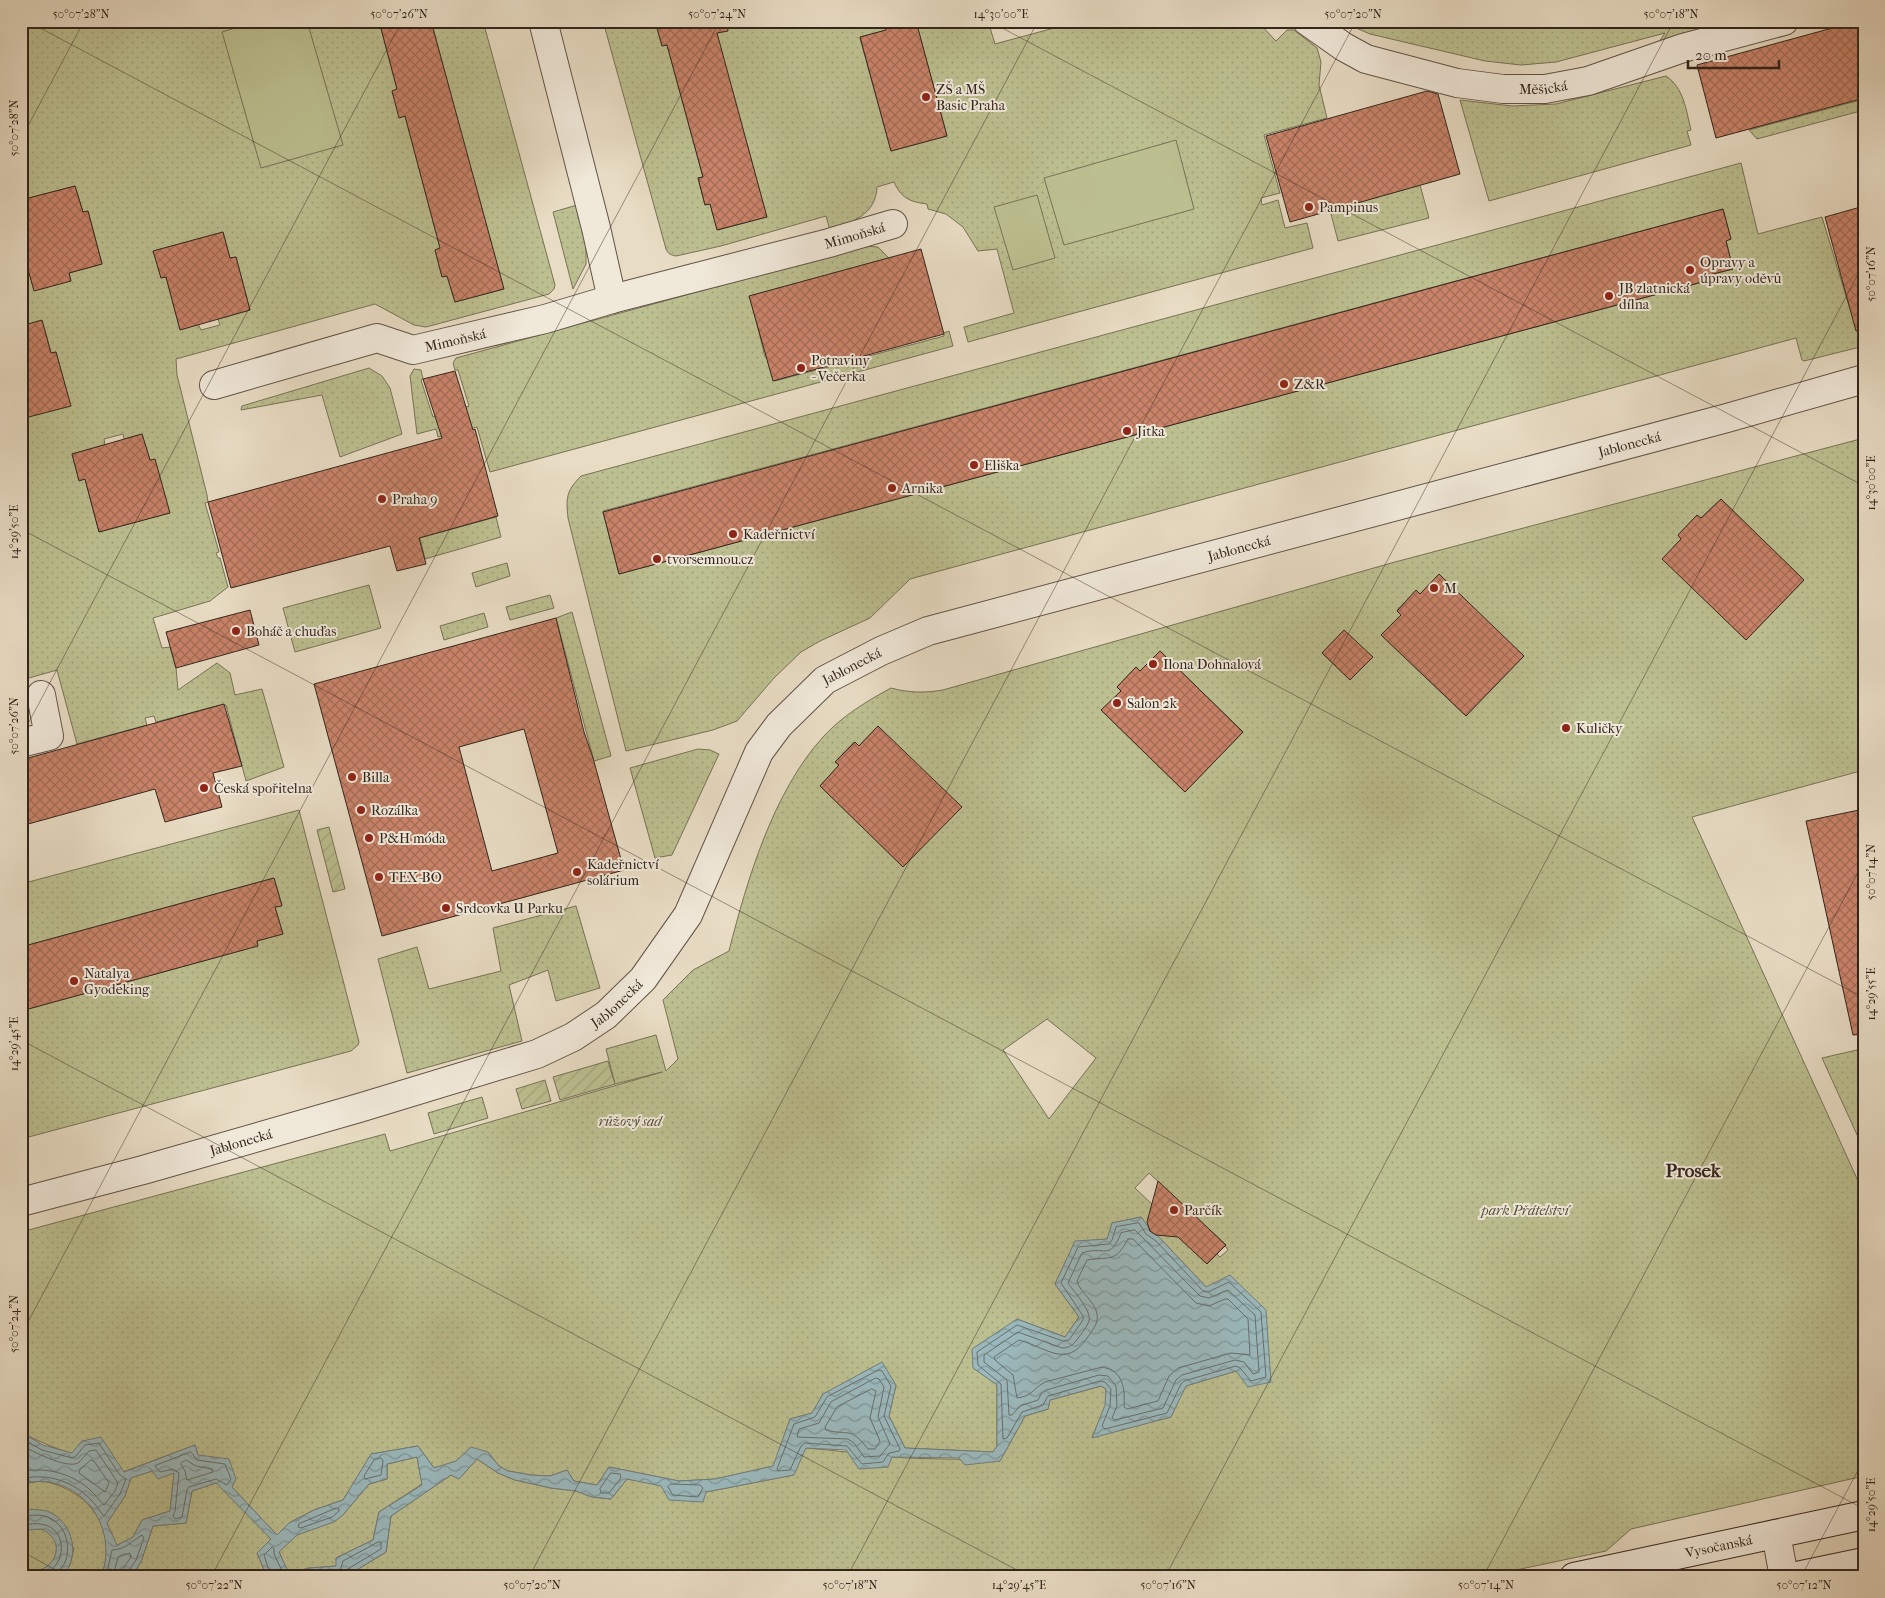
<svg xmlns="http://www.w3.org/2000/svg" width="1885" height="1598" font-family="'IM FELL French Canon',serif">
<defs>
<pattern id="grass-dots" width="8" height="8" patternUnits="userSpaceOnUse" patternTransform="scale(1.25)"><rect width="8" height="8" fill="#bcbf90"/><path d="M2 2h.1M6 6h.1" fill="none" stroke="#a2a47c" stroke-width="1.8" stroke-linecap="round"/></pattern>
<pattern id="garden-furrows" width="10" height="10" patternUnits="userSpaceOnUse" patternTransform="scale(1.25)"><rect width="10" height="10" fill="#bcbf90"/><path d="M-1 1l2-2M0 10L10 0M9 11l2-2" fill="none" stroke="#a2a47c"/></pattern>
<pattern id="water-waves" width="16" height="10" patternUnits="userSpaceOnUse" patternTransform="scale(1.25)"><rect width="16" height="10" fill="#9bb9bd"/><path d="M0 5q4-4 8 0t8 0" fill="none" stroke="#7f9699"/></pattern>
<pattern id="building-cross-hatch" width="8" height="8" patternUnits="userSpaceOnUse" patternTransform="scale(1.25)"><rect width="8" height="8" fill="#c98369"/><path d="M0 0l8 8M0 8l8-8" fill="none" stroke="#a46b56"/></pattern>
</defs>
<rect width="100%" height="100%" fill="#e8dcc4"/>
<filter id="stains"><feTurbulence type="fractalNoise" baseFrequency=".004" numOctaves="4"/><feColorMatrix values="0 0 0 0 .2 0 0 0 0 .09 0 0 0 0 .02 0 0 0 .5 -.17"/></filter>
<radialGradient id="worn" r=".72"><stop offset=".6" stop-color="#630" stop-opacity="0"/><stop offset="1" stop-color="#630" stop-opacity=".3"/></radialGradient>
<path fill="url(#grass-dots)" stroke="#777256" fill-rule="evenodd" d="M21 21H379L397 89 392 91 400 118 405 116 440 248 435 250 442 277 447 276 455 302 503 289 431 21H483L555 285 554 289 549 294 426 327 414 325 375 304 176 359 177 375 207 495 208 502 205 503 219 552 216 553 218 558H220L228 587 210 601 153 618 162 648 170 647 176 668 178 690 217 663 230 673 235 695 262 689 284 767 246 781 226 705 221 707 220 705 156 722 154 716 145 718 147 725 77 744 57 670 22 680 27 687 21 715V419L70 405 56 352 51 353 44 327 21 326V244L71 281 69 273 102 264 88 211 83 212 75 186 21 200ZM223 232 230 258 236 257 250 310 218 319 220 325 201 330 198 324 180 329 166 277 161 278 154 251ZM123 434 124 439 142 434 150 460 169 513 99 532 85 479 79 480 72 454 105 445 104 439Z
M603 21H655L662 46 667 45 703 177 698 178 705 205 710 204 718 230 766 217 708 21H884L886 30 860 38 891 151 947 136 916 22 901 21H988L995 44 1054 28 1053 21H1257L1276 41 1287 30H1294L1317 48 1321 62 1319 85 1327 118 1264 135 1280 193 1261 198 1262 205 1278 200 1285 228 1307 223 1313 248 968 342 964 327 1014 313 997 249 978 251 963 227 946 214 928 209 927 204C910 202 901 198 894 182L877 187C876 215 852 222 830 230L826 216 721 246 676 256C671 255 668 254 666 249Z
M1340 21H1735L1659 42 1665 33 1556 62 1521 65 1485 61 1370 34Z
M1666 76C1684 88 1686 110 1691 130L1687 131 1691 145 1489 201 1460 100 1512 106 1556 104Z
M1864 99V110L1757 139 1749 130Z
M1741 163 1758 234 1822 217 1849 306 1864 302V346L1804 361 1802 360 1796 338 910 579 870 618 820 641 801 652 774 678 737 721 713 730 626 751 568 518C566 498 566 491 581 476ZM1723 209 1731 239 1726 241 1733 269 1705 276 1706 281 619 574 603 511Z
M1420 185 1429 218 1338 241 1330 210Z
M577 205 586 243V264L573 289 553 212Z
M865 246 878 247 889 258 750 296 765 357H768L775 381 944 336V333L949 331 953 346 490 472 477 427 438 437 436 429 417 434 410 376 414 369 421 370 423 379 421 380 433 417 469 406 458 370H455L453 363 456 358Z
M369 368 382 376 390 388 402 434 340 457 322 395 241 410 242 406Z
M1864 438V770L1692 817 1864 1194V1476L1631 1529 1606 1551 1483 1577H345L386 1552 391 1516 451 1475 459 1479 477 1459 498 1473 515 1480 551 1488 576 1491 592 1497 611 1499 627 1479 706 1492 793 1475 805 1448C834 1450 862 1454 891 1457 927 1460 964 1458 1000 1461L1025 1416 1048 1409 1050 1400 1101 1386 1106 1389V1405L1092 1437 1171 1417 1185 1386 1236 1371 1206 1287 1158 1236 1150 1231 1141 1217 1112 1223 1108 1239 1075 1242 1055 1284 1079 1317 1065 1337 1017 1319 973 1368 997 1384V1446L993 1452 905 1448 889 1416 896 1385 823 1394 812 1413 790 1419 774 1466 715 1479 679 1481 609 1467 597 1485 574 1481 567 1470 550 1476 531 1475 508 1471 499 1466 488 1452 434 1468 418 1446 372 1454 343 1500 314 1510 289 1523 277 1535 232 1487 198 1455 195 1445 123 1472C89 1459 53 1450 21 1432V1232L385 1134 390 1151 662 1072 615 1084 606 1049 656 1035 666 1071 678 1059 663 1000 693 970 729 951C747 880 773 792 823 737 842 716 867 701 891 688 909 693 925 693 943 690L1395 562ZM1721 499 1804 580 1746 640 1663 559 1681 539 1678 535 1697 515 1701 518ZM1439 575 1523 656 1465 715 1381 635 1401 615 1397 610 1416 591 1420 594ZM1344 630 1372 657 1350 680 1322 653ZM1160 651 1243 732 1185 792 1102 711 1121 691 1117 687 1136 667 1140 671ZM878 726 903 867 820 786 839 765 835 762 854 742 859 746ZM1047 1019 1096 1058 1049 1119 1003 1050ZM1149 1173 1226 1245 1225 1246 1228 1250 1220 1257 1217 1254 1207 1264 1173 1232C1151 1243 1139 1224 1155 1207L1135 1188Z
M496 517 501 537 425 559 420 538Z
M507 563 510 576 476 587 472 573Z
M369 585 381 628 295 652 283 608Z
M550 595 554 608 510 620 506 607Z
M572 612 611 756 594 761 556 618Z
M484 613 488 627 444 640 440 626Z
M698 749 710 750 719 754 672 855 655 858 630 768Z
M299 810 359 1042 358 1045 351 1051 21 1139V1011L257 946V941L283 934 275 907 282 905 274 878 21 947V884Z
M576 906 600 988 556 1001 548 970 509 985 522 1041 407 1073 378 959 417 947 429 989 501 971 493 928Z
M1857 1050 1864 1085V1150L1822 1058Z
M482 1097 488 1118 434 1134 428 1113Z
M417 1457 422 1484 379 1512 373 1540 336 1558 337 1566 309 1568 288 1574 279 1551 297 1535 342 1516 369 1484 387 1479V1464Z
M152 1471 174 1473 170 1511 142 1520 133 1537 117 1546 107 1523 125 1496 131 1478Z
M42 1481C89 1489 119 1530 101 1577H61L70 1565 74 1548 21 1513V1484Z
M216 1483 272 1539 257 1553 267 1577H131L141 1562 153 1526 186 1523 192 1491Z
M34 1528C79 1531 48 1591 21 1564V1534L27 1530Z"/>
<path fill="url(#garden-furrows)" stroke="#777256" d="M329 827 345 889 333 892 317 830Z
M608 1061 615 1084 560 1100 553 1077Z
M545 1080 551 1101 522 1109 516 1089Z"/>
<path fill="#bcbf90" stroke="#777256" d="M259 21H307L343 145 261 168 222 32Z
M1176 140 1194 209 1064 245 1044 178Z
M1037 195 1055 258 1013 270 994 207Z"/>
<path fill="url(#water-waves)" stroke="#717e7d" fill-rule="evenodd" d="M1141 1217C1147 1224 1150 1233 1158 1236L1206 1287 1230 1275 1266 1310 1271 1382 1248 1387 1236 1371 1186 1386 1171 1417 1092 1438 1105 1405 1106 1389 1101 1386 1050 1400 1048 1409 1025 1416 1000 1461 965 1465 959 1458 892 1457 888 1467 859 1469 846 1450 806 1448 794 1475 706 1492 703 1502 669 1500 661 1486 627 1479 611 1499 592 1497 576 1491 551 1488 515 1480 498 1473 477 1459 459 1479 451 1475 391 1516 386 1552 345 1577H267L257 1553 271 1539 216 1483 192 1491 186 1523 153 1526 141 1562 131 1577H101C121 1525 77 1469 21 1484V1432L43 1445 72 1453 82 1441 101 1437 124 1472 195 1445 198 1455 229 1459 236 1479 232 1487 277 1535 289 1523 314 1510 343 1500 371 1454 418 1446 434 1468 456 1461 471 1447 488 1452 499 1466 508 1471 531 1475 550 1476 567 1470 574 1481 597 1485 609 1467 679 1481 715 1479 773 1466 790 1419 812 1413 823 1394 882 1362 896 1385 889 1416 905 1448 993 1452 997 1446V1385L973 1368 972 1349 1017 1319 1065 1337 1079 1317 1055 1284 1075 1241 1107 1239 1112 1223ZM417 1457 422 1485 379 1512 373 1540 336 1558V1566L309 1568 289 1574 279 1552 297 1535 334 1522 342 1516 369 1484 387 1479V1464ZM152 1471 158 1479 174 1473 170 1511 142 1520 133 1537 117 1545 107 1523 125 1496 131 1478Z
M31 1509C36 1510 43 1510 47 1511 68 1519 78 1544 70 1564 69 1568 64 1573 61 1577H21V1564C43 1586 76 1545 41 1529L27 1530 21 1534V1513Z"/>
<g fill="none" stroke-linecap="round" stroke-linejoin="round">
<path stroke="#666f6d" stroke-width="1" d="M1139 1223 1146 1234 1156 1241 1203 1291 1208 1292 1229 1282 1261 1312 1266 1377 1251 1381 1240 1368 1236 1366 1184 1381 1181 1384 1167 1413 1105 1429 1102 1426 1110 1406 1111 1389 1105 1382 1100 1381 1048 1396 1043 1405 1022 1412 1007 1438 1003 1439 1001 1384 978 1365 977 1352 1017 1325 1063 1341 1069 1340 1083 1320V1316L1061 1283 1078 1247 1109 1244 1112 1240 1116 1227Z
M1135 1230 1200 1296 1209 1298 1228 1290 1255 1315 1259 1372 1253 1374 1244 1362 1235 1360 1182 1375 1176 1380 1163 1408 1115 1420 1112 1418 1117 1406 1116 1386 1108 1376 1099 1375 1046 1390 1041 1394 1038 1400 1020 1406 1012 1415H1009L1007 1380 984 1362V1355L1018 1332 1062 1348C1070 1348 1074 1344 1078 1338 1082 1333 1087 1327 1089 1321 1092 1311 1074 1292 1068 1283L1082 1253C1104 1245 1110 1262 1121 1233Z
M1128 1239H1133L1196 1303 1209 1306 1225 1299H1228L1248 1319 1250 1355 1231 1353 1178 1368 1169 1376 1158 1401 1127 1409 1124 1407C1125 1389 1124 1371 1102 1367L1045 1382C1032 1389 1033 1396 1017 1398L1013 1375 995 1360 994 1357 1019 1340C1048 1348 1066 1369 1087 1338 1092 1331 1099 1323 1097 1314 1095 1301 1080 1293 1077 1281L1087 1260C1112 1256 1115 1263 1128 1239Z
M879 1370 882 1371 891 1386 884 1416 900 1449 899 1451 889 1453 883 1462 862 1464 847 1446 805 1443 801 1446 790 1470 778 1471 777 1469 794 1424 815 1417 827 1397Z
M876 1378 879 1379 884 1387 878 1417 890 1444 880 1456 864 1457 854 1443 848 1439 797 1437 799 1429 819 1423 831 1402Z
M872 1389 876 1391 870 1418 880 1441 875 1449H868C850 1426 849 1436 826 1430L825 1427 837 1407Z
M21 1438 42 1450 72 1458 76 1456 85 1445 99 1443 119 1474 126 1479 120 1494 104 1516C100 1512 97 1506 92 1501 75 1482 47 1472 21 1479
M21 1445C32 1451 66 1469 78 1463 82 1460 85 1455 89 1451L96 1450 118 1483 115 1491 104 1505C99 1500 94 1493 88 1488 70 1473 43 1466 21 1472
M191 1452 197 1460 225 1464 231 1479 227 1485 216 1479 189 1487 187 1490 182 1517 175 1519 173 1516 175 1511 179 1473 173 1469 160 1472 155 1466Z
M381 1458 383 1461 381 1475 365 1479 364 1476 374 1460Z
M91 1460 94 1461 109 1483 105 1492 79 1473 80 1470Z
M186 1460 196 1466 212 1469 213 1472 187 1480 185 1471 181 1464Z
M611 1473 620 1474 621 1478 609 1493H601L600 1489Z
M671 1484 700 1485 703 1488 698 1497 673 1495 668 1487Z
M337 1508 339 1509V1511L332 1517 301 1528 298 1527 299 1524Z
M21 1517C29 1516 36 1514 44 1516 64 1521 71 1542 66 1560 64 1566 58 1570 57 1577
M21 1528C27 1524 33 1523 40 1524 77 1528 63 1591 21 1571
M106 1577 112 1550C127 1549 130 1542 142 1535L144 1538 136 1560 127 1573V1577
M113 1577 118 1557 130 1553 131 1557 122 1570 121 1577
M271 1577 264 1555 272 1547 274 1548V1554L285 1577
M297 1577 310 1573 338 1571 341 1568 343 1561 378 1542H381V1549L346 1570 343 1577"/>
</g>
<path fill="url(#building-cross-hatch)" stroke="#32251d" fill-rule="evenodd" d="M379 21H431L504 289 455 302 447 276 442 277 435 250 440 248 405 116 399 118 392 91 397 89Z
M655 21H727L728 31 717 33 767 217 717 230 710 204 705 205 698 178 703 177 667 45 662 46Z
M884 21H916L947 136 891 151 860 37 886 30Z
M1858 21H1864V98L1716 138 1697 65Z
M1427 91 1438 94 1460 174 1290 222 1266 136Z
M75 186 83 212 88 211 102 264 69 273 71 281 34 291 21 244V200Z
M1864 206V330L1856 331 1825 217Z
M1723 209 1731 239 1726 241 1733 269 1705 276 1706 281 619 574 603 512Z
M223 232 230 258 236 257 250 310 180 330 166 277 161 278 153 251Z
M921 249 944 334 773 381 749 296Z
M42 320 51 353 56 352 71 406 21 419V326Z
M455 371 473 430 475 429 498 516 419 538 426 564 397 571 390 546 231 588 208 502 442 438 423 379Z
M142 434 150 460 155 459 170 513 99 532 85 479 79 481 72 454Z
M1721 499 1804 580 1746 640 1662 559 1681 539 1678 535 1697 515 1701 518Z
M1439 574 1524 656 1466 716 1381 635 1401 615 1397 611 1416 590 1420 594Z
M250 610 259 645 176 668 166 632Z
M556 618 584 732 593 758 624 870 382 936 314 684ZM524 729 558 853 492 871 459 747Z
M1344 630 1373 657 1350 680 1322 653Z
M1160 651 1243 732 1185 792 1101 710 1121 691 1117 687 1136 667 1140 671Z
M224 704 242 766 213 773 222 807 165 822 155 789 21 826V760Z
M878 726 962 807 903 867 820 786 839 765 835 762 855 742 859 746Z
M1864 809V1034L1853 1035 1806 821Z
M274 878 282 906 275 907 283 934 257 941 258 946 21 1011V947Z
M1158 1181 1226 1245 1207 1264 1178 1237 1156 1235 1150 1231 1147 1222Z"/>
<g fill="none" stroke-linecap="round" stroke-linejoin="round">
<g stroke="#605347" stroke-width="30">
<g id="minor">
<path d="M543 21 596 228 612 299"/>
<path id="s1" d="M1307 21 1344 47 1366 59 1457 83 1503 89H1545L1588 81 1683 48 1784 21"/>
<path id="s2" d="M214 385 377 338 413 350 545 319 612 299 829 243 893 224"/>
<path d="M21 743 49 736 41 695"/>
<path id="s3" d="M21 1202 143 1170 359 1108 537 1054 573 1037 606 1015 643 979 688 915 759 752 779 725 825 680 881 651 928 631 1727 418 1864 379"/>
</g>
</g>
<g stroke="#605347" stroke-width="30">
<path id="tertiary" d="M1776 1534 1784 1577"/>
</g>
<g stroke="#32251d" stroke-width="30">
<g id="secondary">
<path id="s4" d="M1574 1577 1864 1515"/>
<path d="M1792 1577 1864 1562"/>
</g>
</g>
<use href="#minor" stroke="#f0e8d9" stroke-width="28"/>
<use href="#tertiary" stroke="#f0e8d9" stroke-width="28"/>
<use href="#secondary" stroke="#f0e8d9" stroke-width="28"/>
</g>
<path fill="none" stroke="#32251d" stroke-width="1" stroke-opacity="0.45" d="M27 21 1864 998M989 21 1864 486M21 139 84 21M21 529 1864 1509M21 737 402 21M21 1040 1030 1577M21 1335 720 21M21 1551 69 1577M211 1577 1038 21M529 1577 1356 21M847 1577 1674 21M1165 1577 1864 263M1483 1577 1864 861M1801 1577 1864 1459"/>
<g fill="#8f2418" stroke="#f0e8d9" stroke-width="2">
<circle cx="926" cy="97" r="5"/>
<circle cx="1309" cy="207" r="5"/>
<circle cx="1690" cy="270" r="5"/>
<circle cx="1609" cy="296" r="5"/>
<circle cx="801" cy="368" r="5"/>
<circle cx="1284" cy="384" r="5"/>
<circle cx="1127" cy="431" r="5"/>
<circle cx="974" cy="465" r="5"/>
<circle cx="892" cy="488" r="5"/>
<circle cx="382" cy="499" r="5"/>
<circle cx="733" cy="534" r="5"/>
<circle cx="657" cy="559" r="5"/>
<circle cx="1434" cy="588" r="5"/>
<circle cx="236" cy="631" r="5"/>
<circle cx="1153" cy="664" r="5"/>
<circle cx="1117" cy="703" r="5"/>
<circle cx="1566" cy="728" r="5"/>
<circle cx="352" cy="777" r="5"/>
<circle cx="204" cy="788" r="5"/>
<circle cx="361" cy="810" r="5"/>
<circle cx="369" cy="838" r="5"/>
<circle cx="577" cy="872" r="5"/>
<circle cx="379" cy="877" r="5"/>
<circle cx="446" cy="908" r="5"/>
<circle cx="74" cy="981" r="5"/>
<circle cx="1174" cy="1210" r="5"/>
</g>
<g text-anchor="middle" dominant-baseline="central" stroke-width="4" stroke-linejoin="round" paint-order="stroke">
<g font-size="14" fill="#32251d" stroke="#f0e8d9">
<text stroke="none"><textPath href="#s1" startOffset="251">Měšická</textPath></text>
<text stroke="none"><textPath href="#s2" startOffset="664">Mimoňská</textPath></text>
<text stroke="none"><textPath href="#s2" startOffset="251">Mimoňská</textPath></text>
<text stroke="none"><textPath href="#s3" startOffset="1862">Jablonecká</textPath></text>
<text stroke="none"><textPath href="#s3" startOffset="1458">Jablonecká</textPath></text>
<text stroke="none"><textPath href="#s3" startOffset="1052">Jablonecká</textPath></text>
<text stroke="none"><textPath href="#s3" startOffset="632">Jablonecká</textPath></text>
<text stroke="none"><textPath href="#s3" startOffset="228">Jablonecká</textPath></text>
<text stroke="none"><textPath href="#s4" startOffset="148">Vysočanská</textPath></text>
</g>
<g font-size="14" fill="#32251d" stroke="#f0e8d9" text-anchor="start">
<text x="936" y="89">ZŠ a MŠ<tspan x="936" dy="16">Basic Praha</tspan></text>
<text x="1319" y="207">Pampinus</text>
<text x="1700" y="262">Opravy a<tspan x="1700" dy="16">úpravy oděvů</tspan></text>
<text x="1619" y="288">JB zlatnická<tspan x="1619" dy="16">dílna</tspan></text>
<text x="811" y="360">Potraviny<tspan x="811" dy="16">- Večerka</tspan></text>
<text x="1294" y="384">Z&amp;R</text>
<text x="1137" y="431">Jitka</text>
<text x="984" y="465">Eliška</text>
<text x="902" y="488">Arnika</text>
<text x="392" y="499">Praha 9</text>
<text x="743" y="534">Kadeřnictví</text>
<text x="667" y="559">tvorsemnou.cz</text>
<text x="1444" y="588">M</text>
<text x="246" y="631">Boháč a chuďas</text>
<text x="1163" y="664">Ilona Dohnalová</text>
<text x="1127" y="703">Salon 2k</text>
<text x="1576" y="728">Kuličky</text>
<text x="362" y="777">Billa</text>
<text x="214" y="788">Česká spořitelna</text>
<text x="371" y="810">Rozálka</text>
<text x="379" y="838">P&amp;H móda</text>
<text x="587" y="864">Kadeřnictví<tspan x="587" dy="16">solárium</tspan></text>
<text x="389" y="877">TEX-BO</text>
<text x="456" y="908">Srdcovka U Parku</text>
<text x="84" y="973">Natalya<tspan x="84" dy="16">Gyodeking</tspan></text>
<text x="1184" y="1210">Parčík</text>
</g>
<g font-size="14" font-style="italic" fill="#544c3a" stroke="#f0e8d9">
<text x="630" y="1121">růžový sad</text>
<text x="1525" y="1210">park Přátelství</text>
</g>
<g font-size="19" font-weight="bold" fill="#32251d" stroke="#f0e8d9">
<text x="1693" y="1171">Prosek</text>
</g>
</g>
<rect width="1885" height="1598" fill="none" stroke="#e8dcc4" stroke-width="55"/>
<path d="M1688 60v8h91v-8" fill="none" stroke="#32251d" stroke-width="2.5"/>
<text x="1695" y="60" font-size="15" fill="#32251d" stroke="#f0e8d9" stroke-width="4" paint-order="stroke">20 m</text>
<rect x="28" y="28" width="1830" height="1542" fill="none" stroke="#32251d" stroke-width="2"/>
<g font-size="12" text-anchor="middle" fill="#32251d">
<text x="81" y="18">50°07'28"N</text>
<text x="399" y="18">50°07'26"N</text>
<text x="717" y="18">50°07'24"N</text>
<text x="1001" y="18">14°30'00"E</text>
<text x="1353" y="18">50°07'20"N</text>
<text x="1671" y="18">50°07'18"N</text>
<text transform="translate(14 128) rotate(-90)" y="4">50°07'28"N</text>
<text transform="translate(1871 274) rotate(-90)" y="4">50°07'16"N</text>
<text transform="translate(1871 483) rotate(-90)" y="4">14°30'00"E</text>
<text transform="translate(14 532) rotate(-90)" y="4">14°29'50"E</text>
<text transform="translate(14 726) rotate(-90)" y="4">50°07'26"N</text>
<text transform="translate(1871 872) rotate(-90)" y="4">50°07'14"N</text>
<text transform="translate(1871 994) rotate(-90)" y="4">14°29'55"E</text>
<text transform="translate(14 1044) rotate(-90)" y="4">14°29'45"E</text>
<text transform="translate(14 1324) rotate(-90)" y="4">50°07'24"N</text>
<text transform="translate(1871 1505) rotate(-90)" y="4">14°29'50"E</text>
<text x="214" y="1589">50°07'22"N</text>
<text x="532" y="1589">50°07'20"N</text>
<text x="850" y="1589">50°07'18"N</text>
<text x="1019" y="1589">14°29'45"E</text>
<text x="1168" y="1589">50°07'16"N</text>
<text x="1486" y="1589">50°07'14"N</text>
<text x="1804" y="1589">50°07'12"N</text>
</g>
<rect width="100%" height="100%" filter="url(#stains)"/>
<rect width="100%" height="100%" fill="url(#worn)"/>
</svg>
